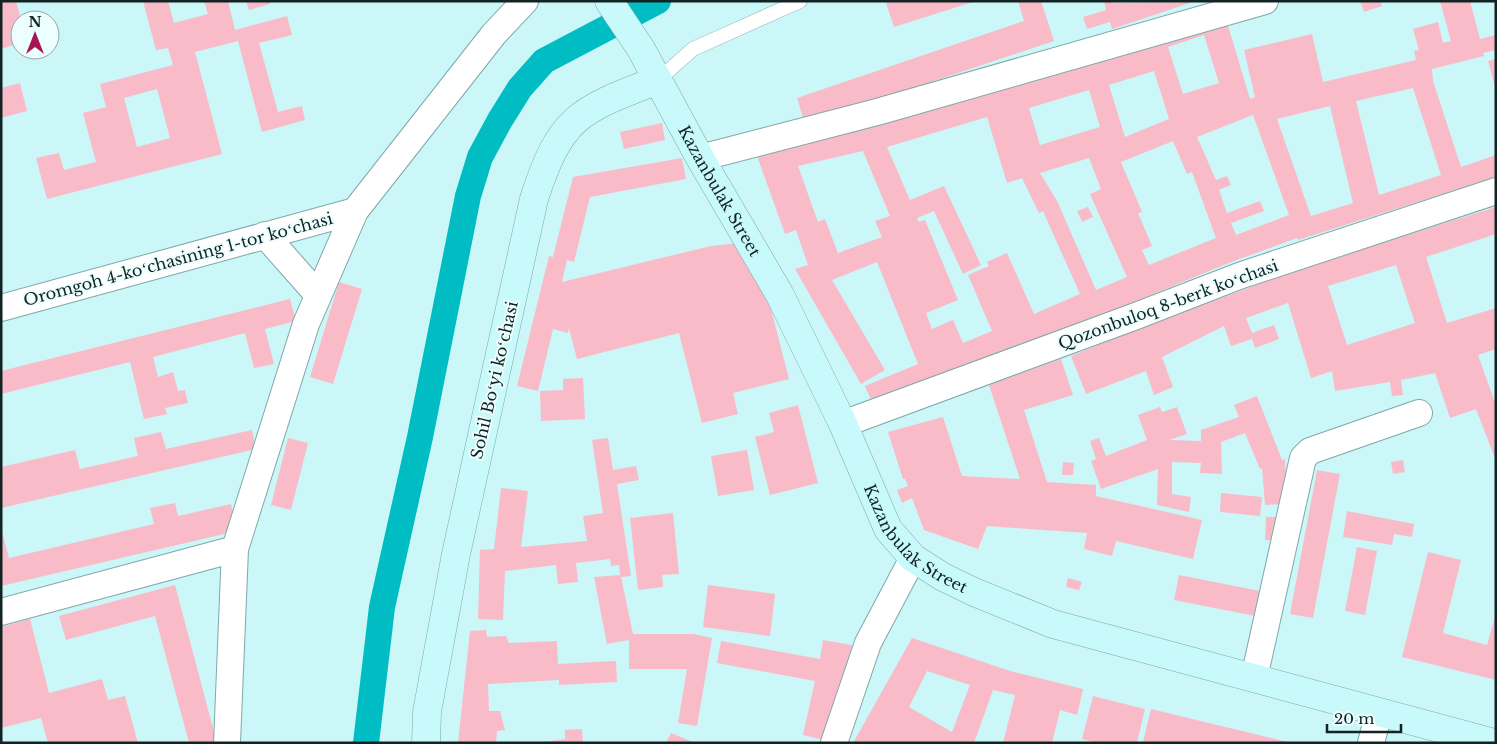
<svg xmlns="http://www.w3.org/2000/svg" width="1497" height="744" font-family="'Libre Baskerville',serif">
<rect width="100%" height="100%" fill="#cbf7f8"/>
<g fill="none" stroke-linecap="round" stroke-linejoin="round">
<path stroke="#00bdc3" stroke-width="26" d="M366 743 382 607 420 437 468 196 480 157 500 120 520 88 544 61 658 1"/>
</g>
<path fill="#fabbc9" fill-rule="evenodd" d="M1 1H16L21 20 20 29 10 32 14 45 1 49Z
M143 1H168L174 23 208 14 204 1H228L235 30 287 16 292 35 259 43 278 112 302 106 305 120 262 132 238 41 195 52 222 154 47 199 36 158 59 153 64 170 96 162 83 113 106 107 100 84 173 65 168 48 156 50ZM157 89 170 138 137 147 124 98Z
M246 1H270V4L249 10Z
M892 1H973V2L894 27 886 3Z
M1018 1H1041L1054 41 805 124 797 98 1024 21Z
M1104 1 1117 3 1193 2 1112 29 1110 22 1087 29 1083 17 1106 10Z
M1360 1H1380L1382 6 1364 12Z
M1440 1H1470L1480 39 1496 35V50L1483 53 1484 56 1432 69 1433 81 1461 167 1496 155V177L1298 240 1297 238 1226 264 875 409 865 386 918 364 877 262 832 280 885 370 861 384 795 269 808 265 796 230 785 234 756 153 1226 19 1250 99 1255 97 1244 50 1312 34 1323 82 1416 60 1414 51 1419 50 1413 29 1438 22 1443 43 1451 41ZM1204 35 1219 83 1183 94 1168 47ZM1154 71 1169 119 1125 137 1109 85ZM1413 88 1441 175 1379 195 1356 101ZM1089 90 1100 127 1040 145 1029 108ZM1330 106 1353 203 1311 216 1277 119ZM1253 115 1289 215 1236 235 1231 223 1264 211 1260 201 1227 213 1219 190 1231 185 1227 176 1216 180 1197 137ZM987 117 1007 183 1022 178 1039 213 1043 211 1080 294 1034 314 1007 253 987 262 989 266 968 275 992 331 963 343 953 320 932 329 926 313 958 300 925 220 919 222 917 218 934 211 963 274 981 265 944 186 910 200 887 147ZM1173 141 1187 174 1192 172 1216 238 1149 265 1142 250 1152 246 1138 213 1142 212 1121 162ZM863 151 890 216 875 221 882 237 838 253 825 219 818 222 798 166ZM1089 158 1101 189 1090 194 1127 277 1096 290 1057 201 1040 173Z
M1496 59V87H1495L1488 61Z
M20 83 27 111 1 118V88Z
M662 123 665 140 624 149 620 132Z
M682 158 686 179 590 197 574 262 567 260 562 282 711 246 739 243 771 309 789 379 733 393 738 414 702 423 679 333 577 359 569 328 568 333 553 329 538 391 517 386 549 256 553 257 573 177Z
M1088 207 1093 217 1082 222 1077 211Z
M1496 207V234L1426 257 1447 323 1496 308V349L1478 355 1494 400H1496V461L1476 409 1450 418 1435 373 1401 380 1403 395 1392 396 1390 382 1335 391 1332 371 1311 378 1288 303 1246 318 1252 333 1274 325 1279 339 1255 348 1252 339 1231 346 1224 326 1162 357 1173 387 1154 395 1146 371 1086 394 1071 356 1130 332 1209 295 1213 301 1303 268ZM1396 265 1415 323 1347 345 1328 286Z
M339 282 362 289 333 384 310 377Z
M290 299 296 321 265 329 274 364 254 368 245 333 153 357 158 377 173 372 178 391 185 390 188 403 165 408 167 414 144 419 130 362 1 394V371Z
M1061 359 1073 395 1024 410 1047 482 1096 485V496L1202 520 1193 559 1116 541 1112 556 1084 549 1087 533 987 526 978 549 924 530 912 498 902 503 897 490 908 486 905 479H903L888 432 943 417 962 476 1020 479 989 385Z
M583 378 585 419 541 421 540 391 563 390V379Z
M1257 396 1282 460 1285 459 1287 504 1265 505 1262 468 1260 469 1245 433 1221 442 1222 474 1200 473 1201 463 1172 462V494L1191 497 1189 512 1157 505 1158 469 1101 489 1091 461 1096 459 1090 441 1099 438 1106 456 1147 440 1138 415 1160 407 1162 412 1177 407 1187 434 1169 440 1201 441V430L1239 417 1234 405Z
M798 405 818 483 770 495 755 437 774 432 769 413Z
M252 430 256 449 1 508V467L75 450 80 469 138 456 134 438 161 432 166 449Z
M288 438 308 443 291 510 271 505Z
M608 438 613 470 636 466 639 480 617 484 631 576 621 577 633 634H693L712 638 697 726 678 723 687 669H629V640L607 644 594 577 620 575 619 565 611 566 610 559 576 563 578 582 558 584 556 565 505 571 503 620 478 619 480 550 494 549 501 488 528 491 521 547 587 541 583 516 603 513 592 440Z
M747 450 754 490 718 496 711 456Z
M1403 460 1405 472 1393 474 1391 462Z
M1063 462 1074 463 1073 475H1062Z
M1317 470 1340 474 1313 618 1290 614Z
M1221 493 1262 497 1260 516 1220 512Z
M175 503 178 516 231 504 237 531 1 586V528L9 558 154 524 150 508Z
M1347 511 1414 524 1412 537 1394 534 1392 545 1343 537Z
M673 513 679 574 662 575 663 587 638 590 630 518Z
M1266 517H1280L1279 541 1265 540Z
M1357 547 1377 551 1365 615 1345 611Z
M1428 552 1461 560 1443 633 1487 645 1496 613V680L1402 657Z
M1179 575 1260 591 1255 616 1174 600Z
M1068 578 1082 582 1079 590 1066 587Z
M175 585 217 743H189L155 616 66 640 59 616Z
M708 585 775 594 770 636 703 627Z
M30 619 49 693 102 679 108 700 125 696 138 743H48L41 718 1 728V627Z
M486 630 487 637 506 636 509 643 557 641 558 664 616 661 617 682 559 685V680L488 684 489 711H500L505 730 497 731 496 743H458L470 631Z
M912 638 1010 671 1083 689 1077 715 1060 710 1052 743H1003L1015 695 993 690 974 743H853ZM927 671 970 685 952 732 909 707Z
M823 640 852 645 828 741 803 735 815 681 717 663 721 641 820 659Z
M1093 696 1145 709 1137 743H1097L1082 739Z
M1151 709 1288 742V743L1143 742Z
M582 729 583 743H536L565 739V730Z
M671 733 695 743H666Z"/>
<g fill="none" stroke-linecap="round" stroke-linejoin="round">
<g stroke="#7ea8a9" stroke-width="15">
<path id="lane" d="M658 80 693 49 800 1"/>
</g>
<g stroke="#7ea8a9" stroke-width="28">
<path id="street" d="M700 158 877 112 1265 1
M265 235 318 295
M1 308 355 211
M843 424 1136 316 1239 276 1496 191
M1 612 235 549
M1254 678 1303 458 1310 451 1419 413
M227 743 235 549 306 324 355 211 494 34 525 1
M834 743 868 643 913 558
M1371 743 1379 712"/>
</g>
<g stroke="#7ea8a9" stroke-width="29">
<g id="secondary">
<path id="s1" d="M609 1 641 49 700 158 780 295 843 424 888 529 913 558 943 577 974 592 1053 624 1494 743"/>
<path d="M426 743 427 712 456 554 534 199C561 115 580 110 658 80"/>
</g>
</g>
<use href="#lane" stroke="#fff" stroke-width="14"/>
<use href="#street" stroke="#fff" stroke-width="26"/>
<use href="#secondary" stroke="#c8f9fb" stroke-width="28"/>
</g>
<g text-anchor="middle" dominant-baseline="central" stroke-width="4" stroke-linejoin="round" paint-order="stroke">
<g font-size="16" fill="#122324" stroke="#edfeff">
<text stroke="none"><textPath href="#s1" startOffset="220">Kazanbulak Street</textPath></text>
<text transform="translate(178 259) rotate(-15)">Oromgoh 4-koʻchasining 1-tor koʻchasi</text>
<text transform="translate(1168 304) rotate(-20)">Qozonbuloq 8-berk koʻchasi</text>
<text transform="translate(494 380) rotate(-77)">Sohil Boʻyi koʻchasi</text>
<text stroke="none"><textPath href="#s1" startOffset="624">Kazanbulak Street</textPath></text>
</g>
</g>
<rect width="1497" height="744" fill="none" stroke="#122324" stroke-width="5"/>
<g transform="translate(35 35)"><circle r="24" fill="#edfeff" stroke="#95a6a7"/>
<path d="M0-4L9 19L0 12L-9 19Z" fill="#a71552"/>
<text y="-8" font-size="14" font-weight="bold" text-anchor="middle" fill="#122324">N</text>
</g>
<path d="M1327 724v8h74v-8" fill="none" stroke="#122324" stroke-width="2.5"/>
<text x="1334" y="724" font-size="15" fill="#122324" stroke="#edfeff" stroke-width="4" paint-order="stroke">20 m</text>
</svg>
